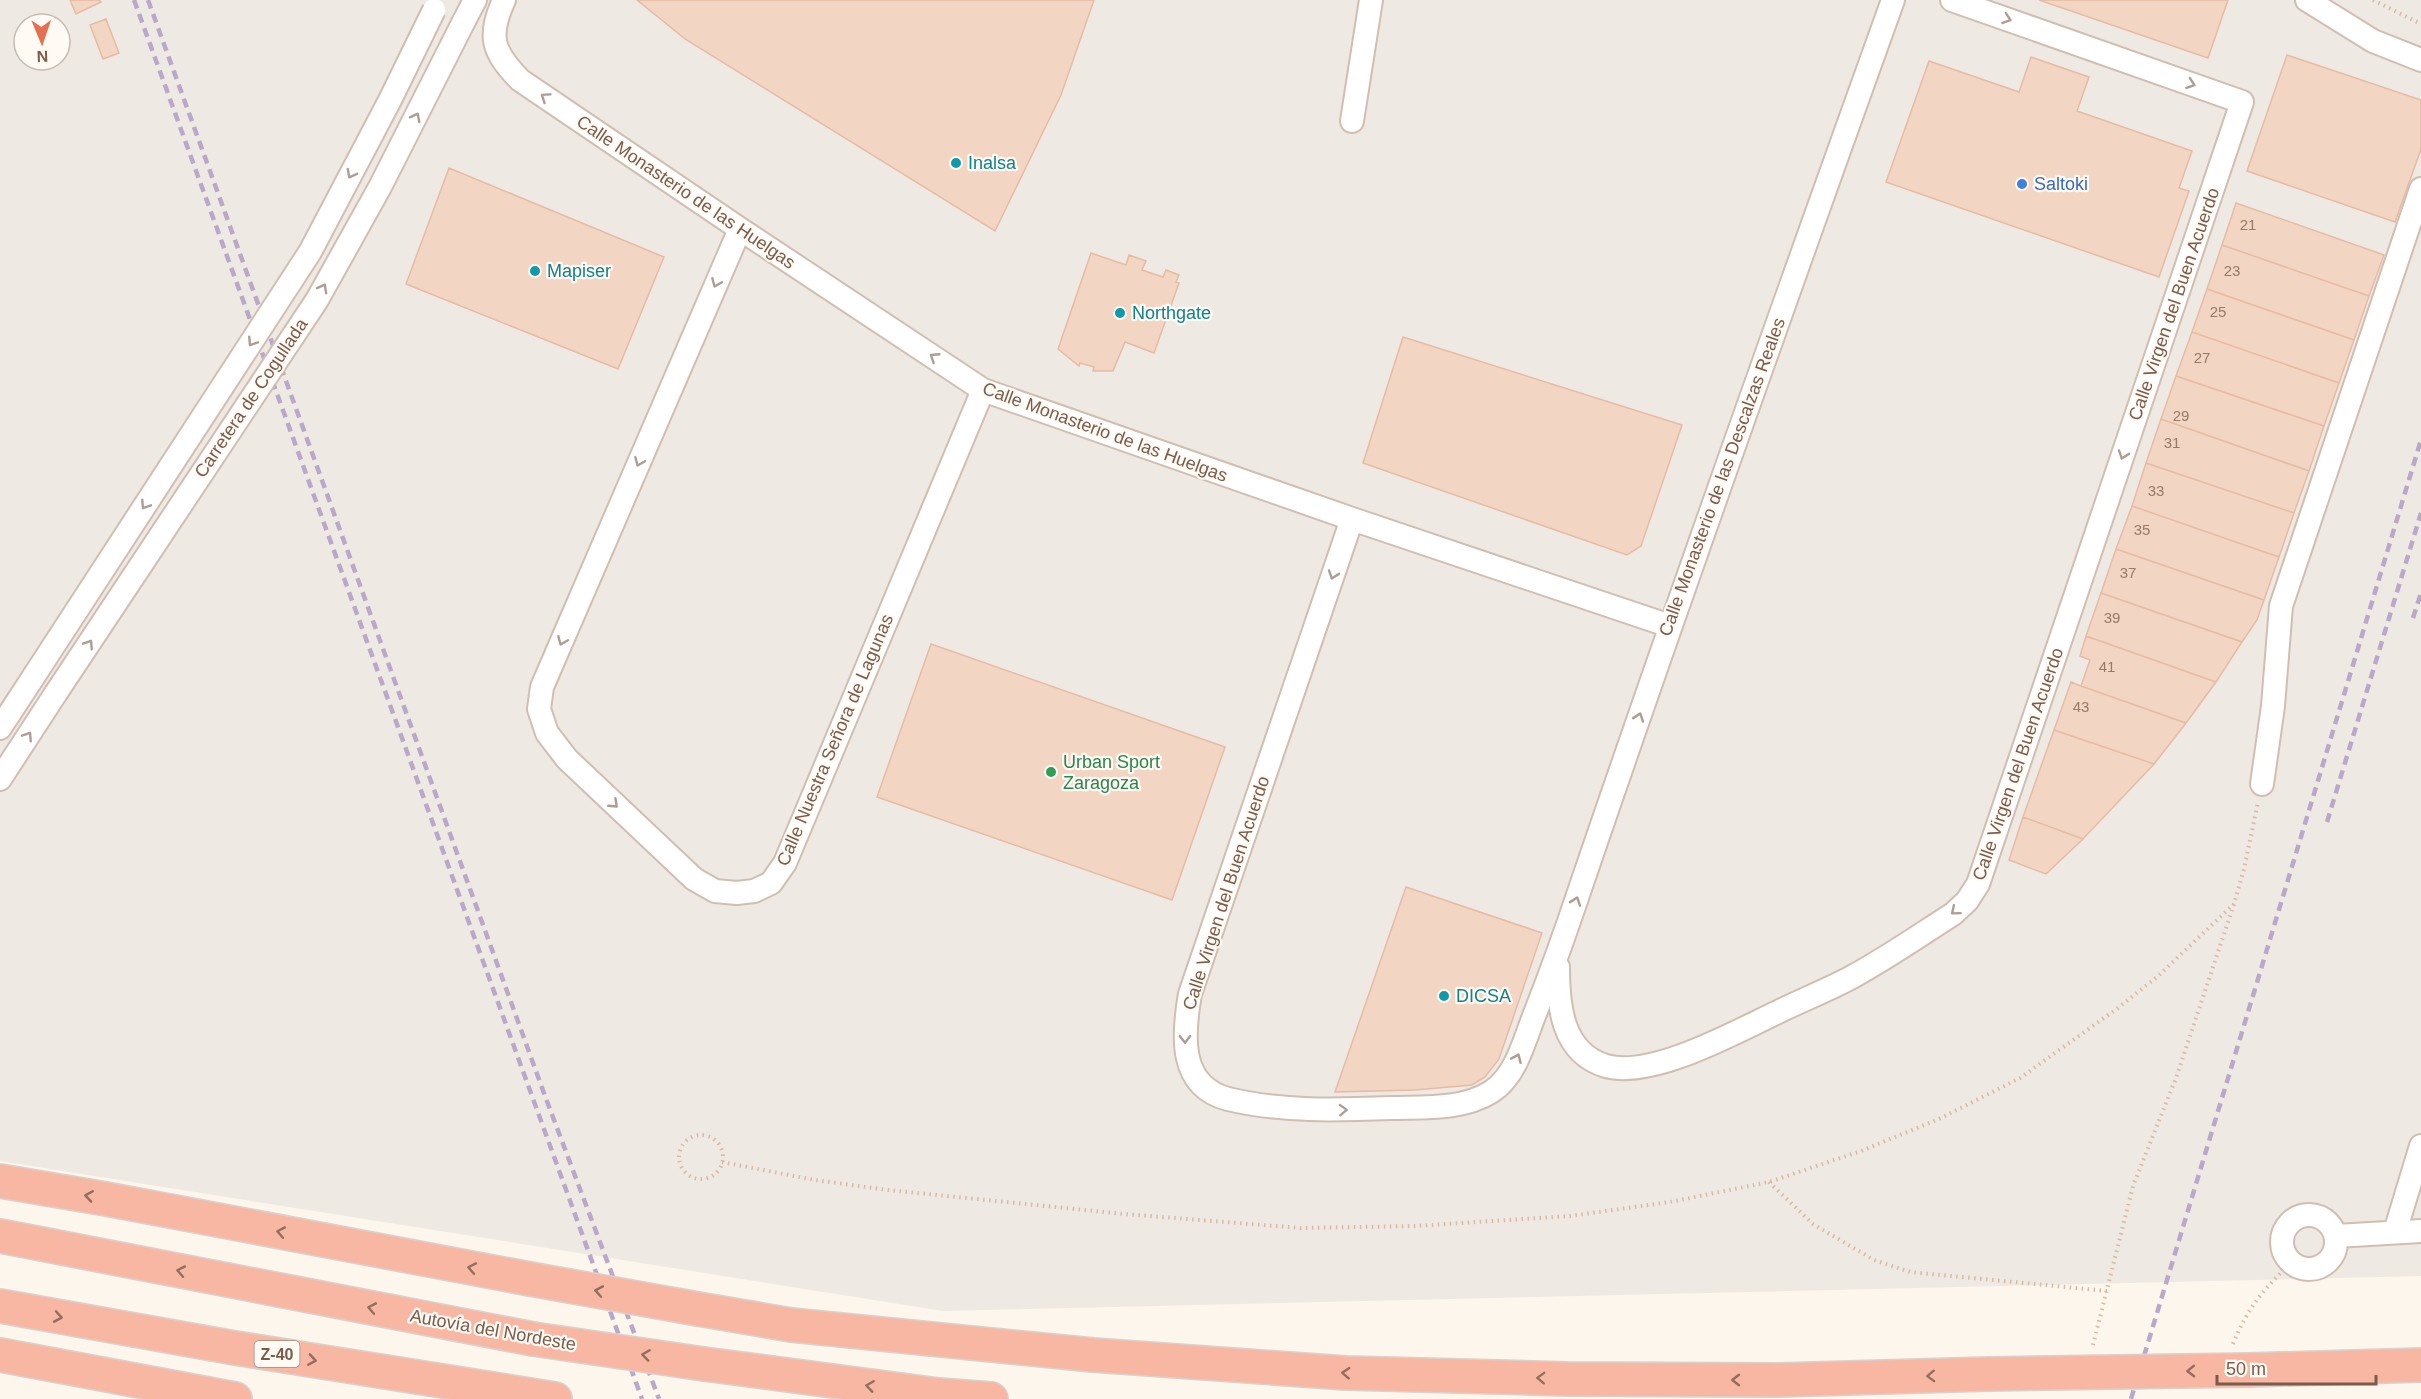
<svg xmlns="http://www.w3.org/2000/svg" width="2421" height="1399" font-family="Arial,sans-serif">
<rect width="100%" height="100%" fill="#fdf6ec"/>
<path fill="#efe9e4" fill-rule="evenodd" d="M0 0H2421V1276L943 1311 0 1161ZM24 24H60V60H24Z"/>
<path fill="#f3d5c3" stroke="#e6bba3" stroke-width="1.5" d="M70 0H99L101 2 76 14Z
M637 0H1094L1061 95 995 231 685 39Z
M2039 0H2228L2208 58Z
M106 19 119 53 103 59 90 25Z
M2287 55 2421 100V149L2395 222 2247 171Z
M2031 57 2089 77 2077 111 2192 151 2179 188 2189 191 2159 277 1886 182 1929 61 2019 92Z
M449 168 664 257 618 369 406 284Z
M2236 203 2384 255 2369 296 2222 245Z
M2222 245 2369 296 2354 340 2207 289Z
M1091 253 1126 265 1129 255 1146 261 1142 270 1163 277 1166 270 1179 275 1176 282 1179 283 1154 353 1125 342 1113 371H1093L1094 367 1080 363 1079 366 1058 349Z
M2207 289 2354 340 2339 383 2192 332Z
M2192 332 2339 383 2324 426 2176 376Z
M1403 337 1682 425 1641 546 1627 555 1363 463Z
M2176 376 2324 426 2309 471 2161 419Z
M2161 419 2309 471 2294 513 2146 463Z
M2146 463 2294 513 2279 557 2132 506Z
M2132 506 2279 557 2264 600 2116 549Z
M2116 549 2264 600 2257 620 2242 642 2101 593Z
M2101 593 2242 642 2216 682 2086 636Z
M2086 636 2216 682 2186 723 2081 686 2090 660 2080 656Z
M931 644 1225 747 1172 900 877 797Z
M2071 682 2081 686 2186 723 2154 764 2054 730Z
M2054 730 2154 764 2083 839 2023 817Z
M2023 817 2083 839 2046 874 2009 860Z
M1406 887 1542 933 1499 1059 1485 1077 1472 1085 1415 1090 1335 1092Z"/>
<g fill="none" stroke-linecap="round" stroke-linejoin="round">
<g stroke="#d1beb0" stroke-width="26">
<path id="minor" d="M504 0C487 37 493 52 520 80L740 229 983 390 1352 519 1670 626
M2307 0 2373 41 2421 60
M464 21 475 0
M1352 121 1371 0
M740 229 542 687 539 709 547 733 567 759 694 879 715 891 737 893 754 891 771 883 785 863 983 390
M1352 519 1190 994C1183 1034 1178 1086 1228 1099 1282 1112 1337 1110 1392 1108 1424 1107 1462 1110 1491 1092 1502 1085 1510 1074 1516 1062 1524 1046 1529 1028 1536 1011 1552 970 1567 928 1581 886 1682 590 1787 295 1893 0
M0 728 34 676
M0 779 56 693
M2262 784 2273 706 2281 606 2421 189
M1558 967C1558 1006 1562 1053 1606 1066 1652 1079 1735 1032 1778 1012 1802 1000 1828 990 1852 977 1887 958 1920 935 1953 914L1967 901 1978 884 2242 102 1952 0
M2282 1242a27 27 0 1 1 54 0a27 27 0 1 1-54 0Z
M2395 1232 2421 1146
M2336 1236 2421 1231"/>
</g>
<g stroke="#dad1cd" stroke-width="36">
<path id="highway" d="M0 1181 106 1199 530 1279
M0 1236 533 1339
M0 1306 235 1348 555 1399
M698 1309 791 1325 1093 1355 1346 1373 1568 1379 1778 1380 1989 1374
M0 1355 235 1399
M704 1364 939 1395 991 1399
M2249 1370 2421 1365"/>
</g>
<path stroke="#d9b8a5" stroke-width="4" stroke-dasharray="1.5 4.5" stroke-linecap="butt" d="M2373 0 2421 24
M679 1157a22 22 0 1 1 44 0a22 22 0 1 1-44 0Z
M722 1162 815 1180 888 1190 1124 1214 1301 1228 1415 1226 1570 1216 1670 1202 1769 1182 1861 1151 1939 1119 2020 1078 2118 1008 2157 977 2234 904
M1769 1182 1813 1224 1874 1260 1910 1272 2107 1291
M2233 1344C2248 1307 2263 1290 2291 1263
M2093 1345 2133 1186 2176 1078 2234 904 2244 869 2258 802"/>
<use href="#minor" stroke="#fff" stroke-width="22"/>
<use href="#highway" stroke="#f7b7a3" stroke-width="33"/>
<path stroke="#b9a8c9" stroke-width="4.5" stroke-dasharray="9 6" stroke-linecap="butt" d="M134 0 642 1399
M148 0 545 1096 659 1399
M2413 618 2421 593
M2327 822 2421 513
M2131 1399 2421 440"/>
<g stroke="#d1beb0" stroke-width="26" stroke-linecap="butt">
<path id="minor-bridge" d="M34 676 310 252 390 100 434 10
M56 693 317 300 380 187 464 21"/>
</g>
<g stroke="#dad1cd" stroke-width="36" stroke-linecap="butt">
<path id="highway-bridge" d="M530 1279 698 1309
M533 1339 704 1364
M1989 1374 2249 1370"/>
</g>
<use href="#minor-bridge" stroke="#fff" stroke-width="22"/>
<use href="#highway-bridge" stroke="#f7b7a3" stroke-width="33"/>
</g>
<defs><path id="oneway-chevron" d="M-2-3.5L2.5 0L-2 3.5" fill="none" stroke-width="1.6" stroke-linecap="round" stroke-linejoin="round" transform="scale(1.5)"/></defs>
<g stroke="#af9d94">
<use href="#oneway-chevron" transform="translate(2007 19) rotate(19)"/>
<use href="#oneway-chevron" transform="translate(2191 84) rotate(19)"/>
<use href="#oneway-chevron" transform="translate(545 97) rotate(-146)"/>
<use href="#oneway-chevron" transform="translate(416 117) rotate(-63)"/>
<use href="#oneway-chevron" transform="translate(351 174) rotate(118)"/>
<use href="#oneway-chevron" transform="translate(716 283) rotate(113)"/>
<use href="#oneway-chevron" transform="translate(323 288) rotate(-61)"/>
<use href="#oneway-chevron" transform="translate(252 342) rotate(123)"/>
<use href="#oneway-chevron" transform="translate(934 357) rotate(-147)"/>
<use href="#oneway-chevron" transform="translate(2123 455) rotate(109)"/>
<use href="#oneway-chevron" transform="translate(639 462) rotate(113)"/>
<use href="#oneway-chevron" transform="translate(145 505) rotate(123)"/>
<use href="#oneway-chevron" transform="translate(1333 575) rotate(109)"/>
<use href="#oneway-chevron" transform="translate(562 641) rotate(113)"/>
<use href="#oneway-chevron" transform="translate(89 644) rotate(-57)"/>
<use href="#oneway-chevron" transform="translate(1639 717) rotate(-71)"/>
<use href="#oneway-chevron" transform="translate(28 736) rotate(-57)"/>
<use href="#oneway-chevron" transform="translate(614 804) rotate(43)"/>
<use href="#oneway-chevron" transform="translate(1576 901) rotate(-71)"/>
<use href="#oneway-chevron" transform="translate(1955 911) rotate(140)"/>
<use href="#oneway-chevron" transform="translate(1185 1039) rotate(89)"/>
<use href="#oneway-chevron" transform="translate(1517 1058) rotate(-66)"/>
<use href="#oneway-chevron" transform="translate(1343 1110) rotate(-2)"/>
</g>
<g stroke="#936e5e">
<use href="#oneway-chevron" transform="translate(89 1196) rotate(-171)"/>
<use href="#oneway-chevron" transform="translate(281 1232) rotate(-169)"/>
<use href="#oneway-chevron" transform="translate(472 1268) rotate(-169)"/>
<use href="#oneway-chevron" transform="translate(181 1271) rotate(-169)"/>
<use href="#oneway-chevron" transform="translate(599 1291) rotate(-170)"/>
<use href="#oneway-chevron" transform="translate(372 1308) rotate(-169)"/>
<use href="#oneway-chevron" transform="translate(58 1317) rotate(10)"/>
<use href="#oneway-chevron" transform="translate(646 1355) rotate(-172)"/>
<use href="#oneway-chevron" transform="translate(312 1360) rotate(9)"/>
<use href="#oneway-chevron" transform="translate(2191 1371) rotate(179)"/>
<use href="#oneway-chevron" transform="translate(1346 1373) rotate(-177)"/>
<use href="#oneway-chevron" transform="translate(1931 1376) rotate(178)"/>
<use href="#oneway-chevron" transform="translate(1541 1378) rotate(-178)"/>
<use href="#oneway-chevron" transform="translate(1736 1380) rotate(-180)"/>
<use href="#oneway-chevron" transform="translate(870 1386) rotate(-172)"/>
</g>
<g fill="#0f9aa8" stroke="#fffaf3" stroke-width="2">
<circle cx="956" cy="163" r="6"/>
<circle cx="535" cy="271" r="6"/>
<circle cx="1120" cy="313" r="6"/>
<circle cx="1444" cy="996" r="6"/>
</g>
<circle fill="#3f7fe0" stroke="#fffaf3" stroke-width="2" cx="2022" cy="184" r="6"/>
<circle fill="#2e9e5b" stroke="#fffaf3" stroke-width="2" cx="1051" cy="772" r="6"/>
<g text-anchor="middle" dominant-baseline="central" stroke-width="4.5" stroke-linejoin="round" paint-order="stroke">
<g font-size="15" fill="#987a6a">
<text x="2248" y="224">21</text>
<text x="2232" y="270">23</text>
<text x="2218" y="311">25</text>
<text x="2202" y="357">27</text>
<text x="2181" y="415">29</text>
<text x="2172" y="442">31</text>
<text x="2156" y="490">33</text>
<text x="2142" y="529">35</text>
<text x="2128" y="572">37</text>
<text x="2112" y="617">39</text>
<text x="2107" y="666">41</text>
<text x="2081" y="706">43</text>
</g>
<rect fill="#fffaf3" stroke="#a28b7f" stroke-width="1.5" x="254.5" y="1341" width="45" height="26" rx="4.5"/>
<g font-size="16" font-weight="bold" fill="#7a5c4d">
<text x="277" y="1354">Z-40</text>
</g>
<g font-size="18" fill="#0d838f" stroke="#fffaf3" text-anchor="start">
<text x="968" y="163">Inalsa</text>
<text x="547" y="271">Mapiser</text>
<text x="1132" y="313">Northgate</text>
<text x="1456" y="996">DICSA</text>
</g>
<g font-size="18" fill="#366cbe" stroke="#fffaf3" text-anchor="start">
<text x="2034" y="184">Saltoki</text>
</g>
<g font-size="18" fill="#7a5c4d" stroke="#fffaf3">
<text transform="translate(686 192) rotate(34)">Calle Monasterio de las Huelgas</text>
<text transform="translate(2174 304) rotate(-71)">Calle Virgen del Buen Acuerdo</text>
<text transform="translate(251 398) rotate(-56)">Carretera de Cogullada</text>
<text transform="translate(1105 432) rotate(20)">Calle Monasterio de las Huelgas</text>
<text transform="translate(1722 477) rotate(-70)">Calle Monasterio de las Descalzas Reales</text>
<text transform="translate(835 740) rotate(-67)">Calle Nuestra Señora de Lagunas</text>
<text transform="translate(2018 764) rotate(-71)">Calle Virgen del Buen Acuerdo</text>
<text transform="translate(1226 893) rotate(-72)">Calle Virgen del Buen Acuerdo</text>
<text transform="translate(493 1330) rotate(10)">Autovía del Nordeste</text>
</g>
<g font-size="18" fill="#27864d" stroke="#fffaf3" text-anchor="start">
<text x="1063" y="762">Urban Sport<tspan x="1063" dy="21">Zaragoza</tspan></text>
</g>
</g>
<g transform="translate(42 42) rotate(178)"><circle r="28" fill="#fffaf3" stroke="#cabbb1" stroke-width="1.5"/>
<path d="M0-4.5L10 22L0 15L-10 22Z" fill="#e76f51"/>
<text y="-9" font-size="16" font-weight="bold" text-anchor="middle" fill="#7a5c4d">N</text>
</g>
<path d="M2217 1375v9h159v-9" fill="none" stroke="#7a5c4d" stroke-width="3"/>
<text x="2226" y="1375" font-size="18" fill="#7a5c4d" stroke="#fffaf3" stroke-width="4.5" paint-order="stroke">50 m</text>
</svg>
